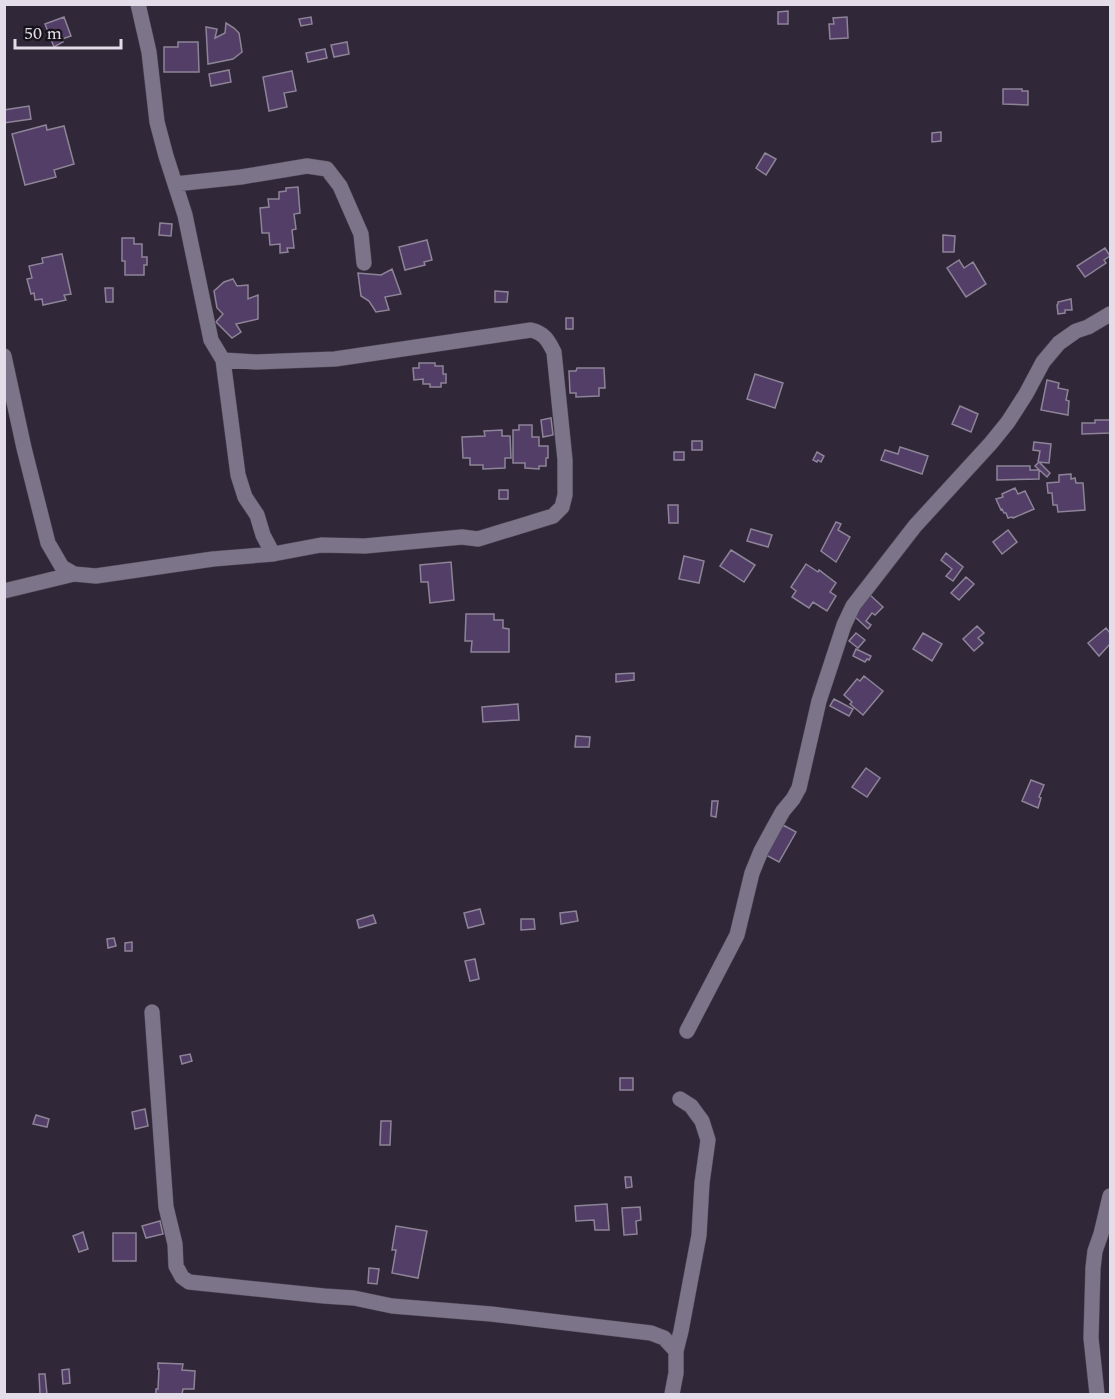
<svg xmlns="http://www.w3.org/2000/svg" width="1115" height="1399" font-family="Spectral,serif">
<rect width="100%" height="100%" fill="#302839"/>
<path fill="#523e66" stroke="#8d8498" stroke-width="1.5" d="M788 11V24H778V12Z
M64 17 71 36 62 39 63 42 54 47 45 24Z
M311 17 312 24 301 26 299 19Z
M847 17 848 38 830 39 829 24H834L833 18Z
M226 23 234 28 239 33 242 52 233 59 208 64 206 27 217 29 215 38 225 33Z
M178 42H198L199 72H164V47H178Z
M347 42 349 54 334 57 331 45Z
M325 49 327 58 308 62 306 53Z
M229 70 231 82 211 86 209 74Z
M292 71 296 91 284 93 287 107 269 111 263 77Z
M1003 89H1022V91H1028V105L1003 104Z
M29 106 31 119 4 123V110Z
M46 125 47 130 64 126 74 164 54 170 56 177 25 185 12 134Z
M941 132V141L932 142V133Z
M765 153 776 159 766 175 756 168Z
M298 187 300 213 294 214 296 229 292 230 294 248H287L288 252 280 253V244L270 245 269 233H262L260 208 269 207 268 199H279V192L286 191V188Z
M160 223 172 224 171 236 159 235Z
M943 235 955 236 954 252H943Z
M122 238H134V244H142V257H147V265H144V275H125V261H122Z
M427 240 432 260 424 262 425 265 405 270 399 247Z
M1105 248 1110 256 1104 260 1106 263 1085 277 1077 266Z
M62 254 71 294 64 295 66 300 43 305 42 299 35 300 34 293 31 294 27 279 32 278 29 266 43 263 42 258Z
M959 260 964 268 973 262 986 284 966 297 947 268Z
M392 269 401 294 385 297 389 310 376 312 369 301 361 296 358 273 381 275Z
M233 279 237 286 248 285V299L258 295V319L236 324 241 332 232 338 216 322 223 314 217 308 214 291 224 282Z
M105 288H113V302H106Z
M495 291 508 292 507 302H495Z
M1071 299 1072 310H1065V313L1058 314 1057 305 1058 304V302Z
M566 318H573V329H566Z
M419 363H435V366H443V374H446V383H441V387H430V384H423V379L414 380 413 368H419Z
M577 368H604L605 388H599V396L576 397V393H570L569 371H576Z
M755 374 783 383 775 408 747 399Z
M1047 380 1059 383 1058 388 1068 390 1066 400 1069 401 1068 415 1041 410Z
M960 406 978 414 971 432 952 424Z
M551 418 553 435 543 437 541 420Z
M1095 420H1110V433L1082 434V423H1095Z
M519 425H532V437H539V446H548V458H546V466H539V469L525 468V463H513V430H519Z
M502 430V436H510L511 458H505V468L483 469V465H470V458H463L462 437 485 436 484 431Z
M692 441H702V450H692Z
M1034 442 1051 444 1049 463 1038 462 1040 451 1033 450Z
M900 447 928 456 922 474 881 460 885 450 898 454Z
M674 452H684V460H674Z
M817 452 824 456 821 462 818 460 817 462 813 460Z
M1039 462 1050 473 1047 477 1035 466Z
M997 466H1030V470H1039V479L997 480Z
M1071 474V479L1075 478 1076 483H1083L1085 510 1058 512 1057 505H1053L1052 493H1048L1047 483 1059 482V475Z
M1015 488 1018 494 1025 491 1034 509 1013 518 1012 517 1008 518 1006 513H1004L1002 509 1001 510 996 499 1003 497 1002 494Z
M499 490H508V499H499Z
M668 505H678V523H669Z
M836 522 841 524 838 530 850 537 836 562 821 551Z
M751 529 772 535 768 547 747 541Z
M1008 530 1017 542 1002 554 993 542Z
M731 550 755 565 744 582 720 566Z
M946 553 963 567 953 581 946 576 952 569 941 560Z
M684 556 704 561 699 583 679 579Z
M451 562 454 600 430 603 428 582H421L420 565Z
M806 564 818 572 819 570 836 583 830 592 836 596 827 611 813 602 809 608 792 597 796 591 791 587Z
M966 577 974 584 959 600 951 593Z
M870 595 883 607 875 615 872 613 866 621 871 625 868 629 853 615Z
M466 614H494V620H503V628L509 629V652H471L472 641H465Z
M977 626 984 633 978 638 983 643 974 651 963 639Z
M1106 628 1110 633V644L1099 656 1088 643Z
M856 633 865 640 858 648 849 641Z
M923 633 942 644 932 661 913 649Z
M856 649 871 656 869 660 867 659 865 662 853 656Z
M634 673V680L616 682V674Z
M864 676 883 691 863 715 850 704 852 702 844 695 857 679 860 681Z
M834 699 853 709 849 716 830 706Z
M518 704 519 720 483 722 482 707Z
M576 736 590 737 589 747H575Z
M866 768 880 778 867 797 852 787Z
M1031 780 1044 785 1039 797 1041 798 1038 808 1022 801Z
M712 801H718L716 817 711 816Z
M783 825 796 832 779 862 766 855Z
M480 909 484 924 468 928 464 913Z
M576 911 578 921 561 924 560 913Z
M373 915 376 923 359 928 357 920Z
M521 919H534L535 929 521 930Z
M114 938 116 946 108 948 107 939Z
M132 942V951H125V943Z
M475 959 479 979 470 981 465 961Z
M190 1054 192 1061 182 1064 180 1056Z
M620 1078H633V1090H620Z
M145 1109 148 1126 135 1129 132 1112Z
M36 1115 49 1119 47 1127 33 1124Z
M381 1121H391L390 1145H380Z
M625 1177H631L632 1187 626 1188Z
M607 1204 609 1230H595L594 1220 576 1221 575 1206Z
M640 1207 641 1220 636 1221 637 1234 624 1235 622 1208Z
M160 1221 163 1234 146 1238 142 1226Z
M396 1226 427 1231 418 1278 392 1273 396 1250H392Z
M83 1232 88 1249 79 1252 73 1236Z
M113 1233H136V1261H113Z
M369 1268 379 1269 377 1284 368 1283Z
M158 1363 183 1364 182 1370 195 1371 194 1389H183L182 1394H156V1389H158L159 1369H158Z
M69 1369 70 1383 63 1384 62 1370Z
M39 1374H45L47 1394H40Z"/>
<g fill="none" stroke-linecap="round" stroke-linejoin="round">
<g stroke="#4d4654" stroke-width="16">
<path id="street" d="M138 4 149 52 157 122 166 156 185 215 211 340 223 360 238 475 245 497 257 515 263 535 273 554
M175 184 241 177 307 166 327 169 340 186 361 234 364 263
M4 356 24 448 48 543 62 567 74 574 96 576 213 559 273 554 321 545 365 546 462 537 478 539 553 516 562 507 565 495V460L554 352C548 340 544 333 531 330L335 359 256 362 223 360
M4 591 74 574
M152 1012 166 1207 175 1244 176 1266 182 1277 189 1282 324 1296 354 1298 392 1306 491 1314 651 1333 664 1338 676 1351V1373L672 1394
M687 1031 737 935 752 873 761 851 774 827 783 811 793 799 799 788 819 701 844 625 853 606 915 526 991 443 1008 422 1026 394 1043 362 1059 343 1076 331 1088 327 1110 314
M676 1351 681 1331 699 1235 702 1183 708 1140 702 1121 691 1106 680 1099
M1097 1394 1091 1338 1093 1268 1095 1251 1101 1234 1110 1196"/>
</g>
<use href="#street" stroke="#7c7488" stroke-width="15"/>
</g>
<rect width="1115" height="1399" fill="none" stroke="#e2dde8" stroke-width="12"/>
<path d="M15 39v9h106v-9" fill="none" stroke="#e2dde8" stroke-width="3"/>
<text x="24" y="39" font-size="18" fill="#e2dde8" stroke="#16131a" stroke-width="4.5" paint-order="stroke">50 m</text>
</svg>
